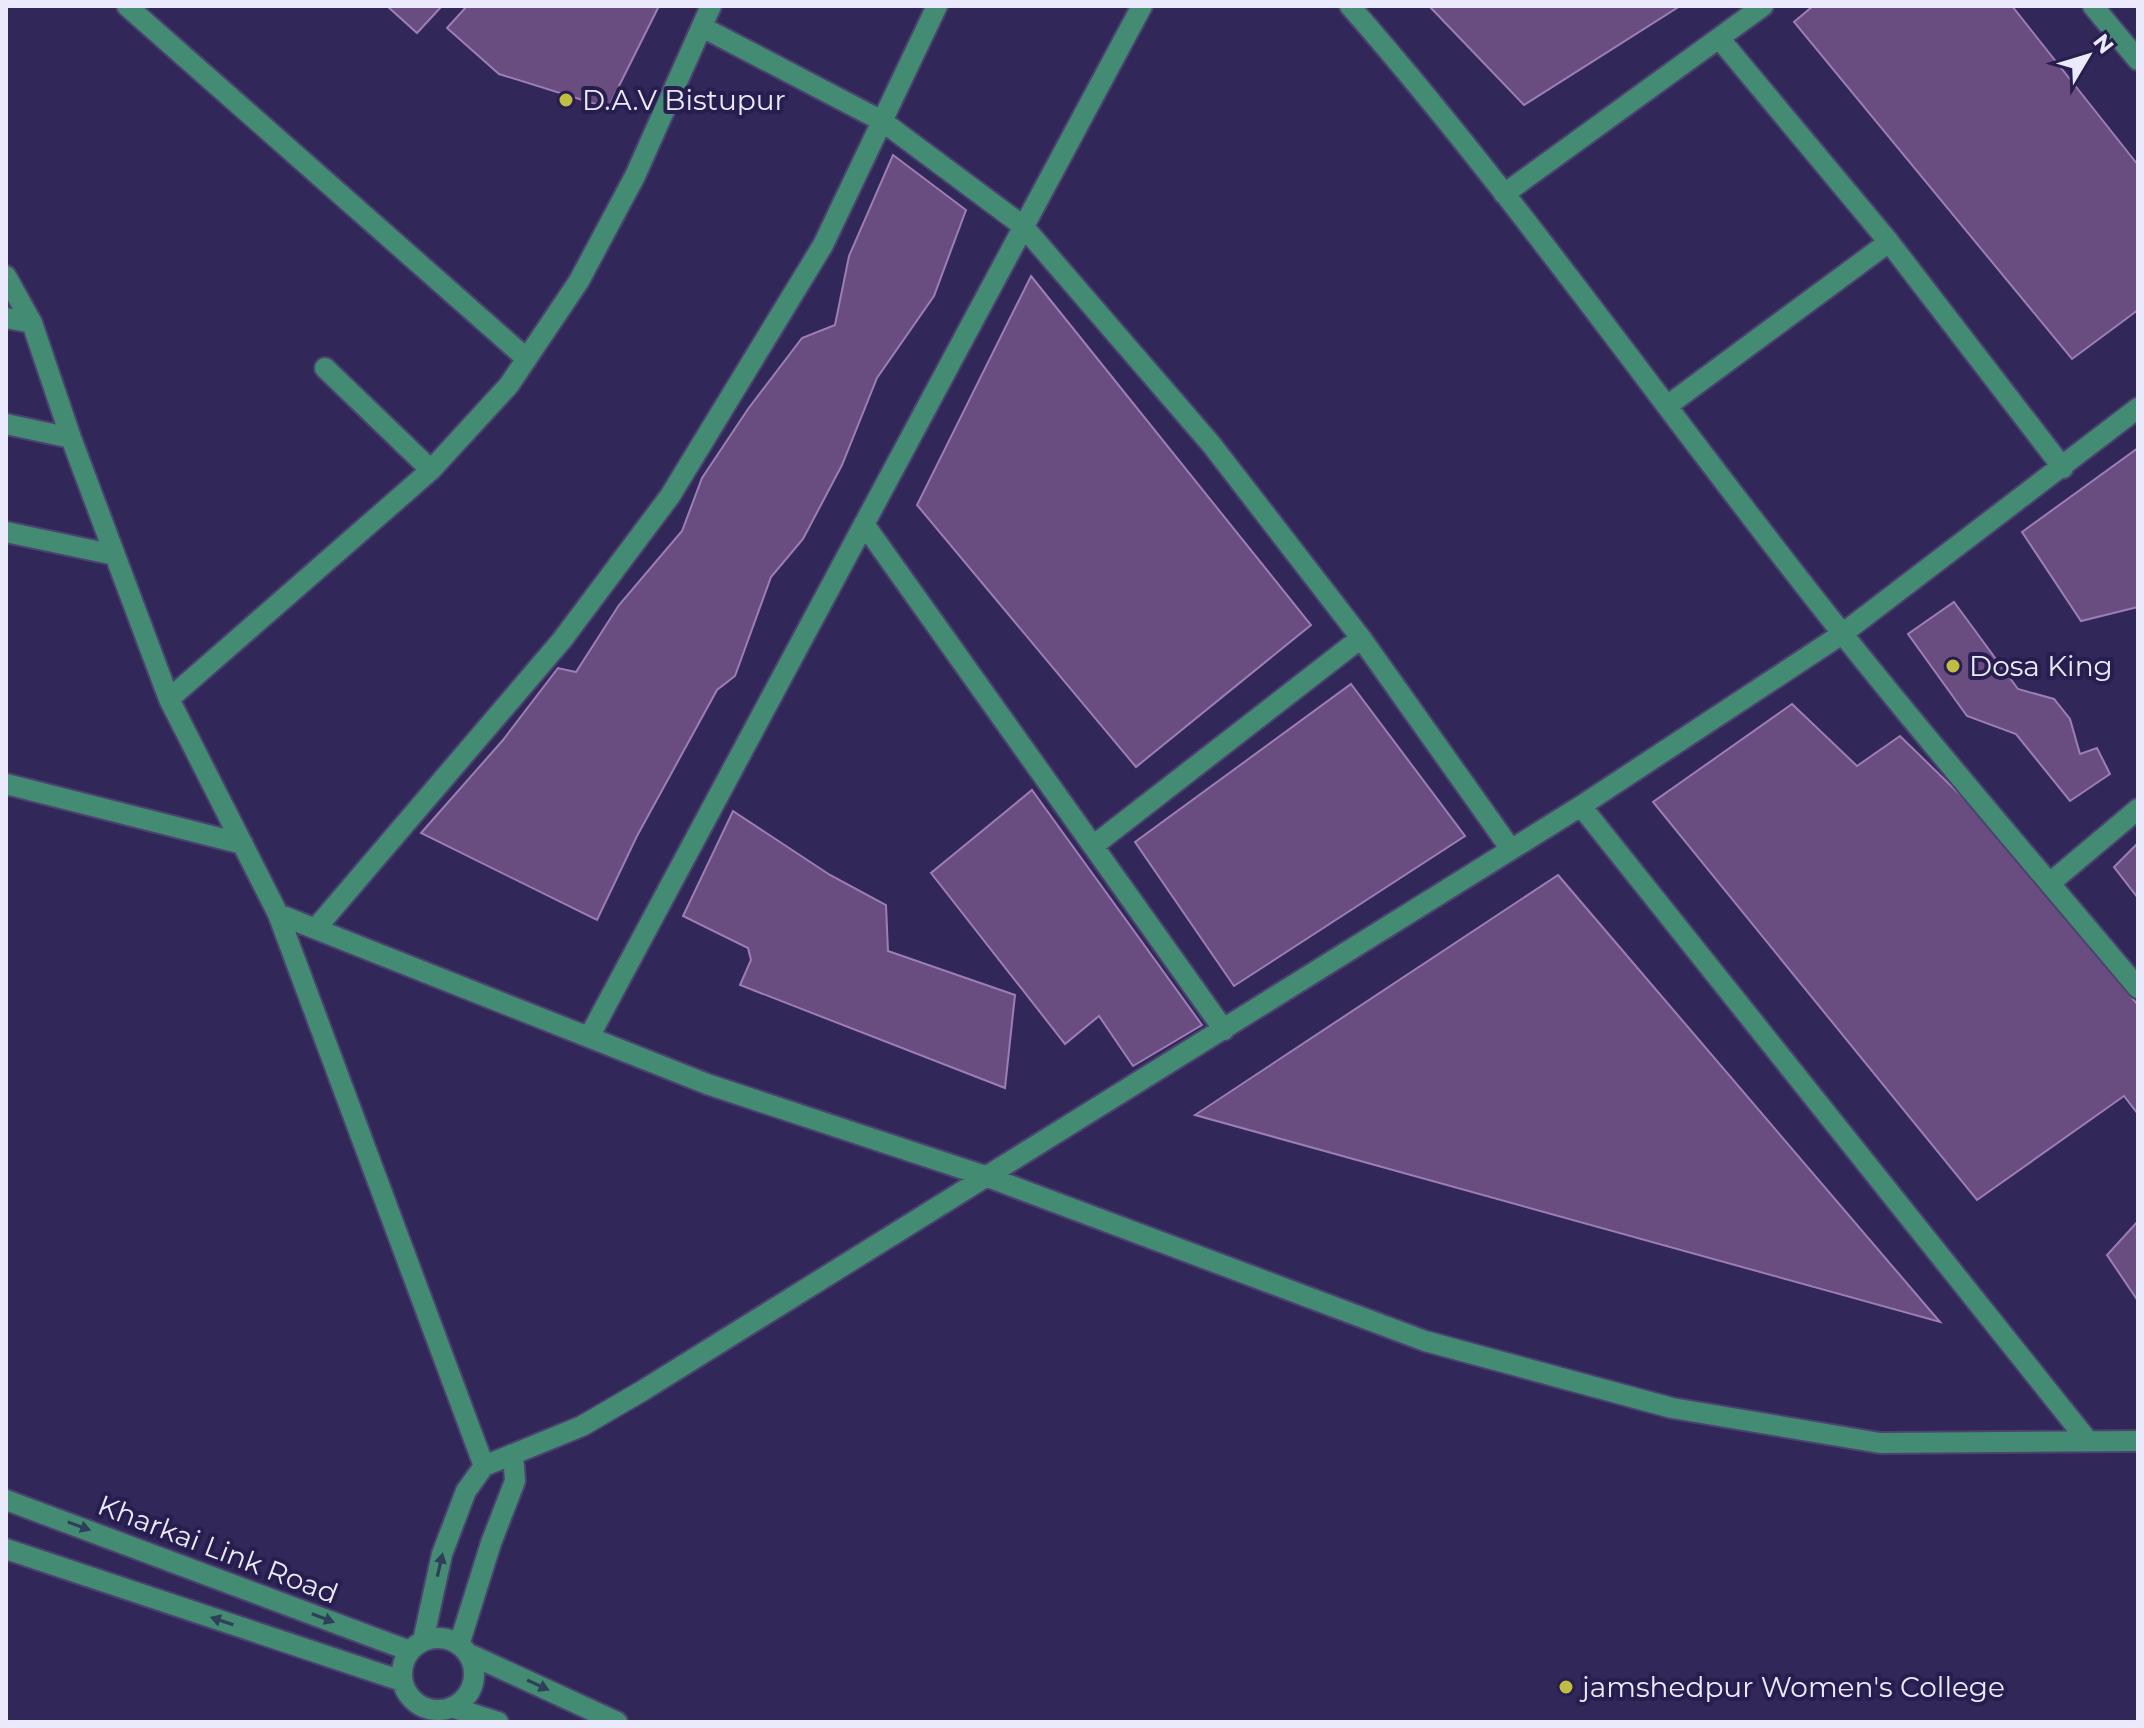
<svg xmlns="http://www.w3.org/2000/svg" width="2144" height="1728" font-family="Montserrat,sans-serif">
<rect width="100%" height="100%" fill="#312759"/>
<path fill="#6a4d80" stroke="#9c7eb5" stroke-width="2" d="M387 6H442L417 33Z
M467 6H659L608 108 499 74 447 28Z
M1429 6H1680L1524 105Z
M1813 6H2012L2138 165V310L2072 359 1794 22Z
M893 155 966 210 934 296 877 378 842 465 803 539 771 577 735 676 717 690 637 836 597 920 421 833 503 740 558 668 576 672 619 605 682 531 702 478 748 409 802 338 835 325 849 256Z
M1031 276 1311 625 1136 767 917 505Z
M2138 448V607L2081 621 2022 532Z
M1954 602 2018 689 2054 699 2070 719 2080 754 2097 748 2110 774 2070 801 2016 734 1967 716 1908 634Z
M1351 684 1465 836 1234 986 1135 842Z
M1792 704 1857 766 1900 736 1981 815 2138 1005V1114L2124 1096 1977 1200 1653 802Z
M1032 790 1202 1025 1133 1066 1099 1016 1065 1044 931 873Z
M733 811 830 875 886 905 888 951 1015 995 1005 1088 740 985 751 960 748 948 683 916Z
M2138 843V898L2114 867Z
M1558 875 1940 1322 1195 1115Z
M2138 1221V1301L2107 1255Z"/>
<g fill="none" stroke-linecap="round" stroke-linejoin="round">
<g stroke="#4b4270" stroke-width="24">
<path id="minor" d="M127 6 527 359
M1350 6C1525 206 1676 426 1842 633 1938 754 2039 870 2138 988
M2093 6 2138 60
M702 27 882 121 1023 226 1211 444 1361 638 1510 848
M1719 38 1889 242 2063 468
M1504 194 1763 6
M6 276 32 323 71 438 169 699 278 914 484 1466
M6 318 32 323
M325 368 431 470
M1667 406 1889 242
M6 424 71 438
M864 524 1224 1030
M6 532 115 555
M169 699 431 470 509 385 579 281 635 176 711 6
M6 784 243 844
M1581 806 2088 1441
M1093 846 1361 638
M2050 883 2138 809
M278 914 707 1084 985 1176 1425 1341 1672 1408 1880 1443 2138 1441
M317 927 562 640 670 496 823 245 937 6
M589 1037 1142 6
M6 1500 410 1651
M6 1549 402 1681
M402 1674a36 36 0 1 1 72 0a36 36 0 1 1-72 0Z
M423 1641 442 1554 466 1491 484 1466 582 1426 642 1391 1581 806 1842 634 2138 408
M459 1645 491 1543 515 1481 513 1454
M467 1653 617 1722
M454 1708 498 1722"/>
</g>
<use href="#minor" stroke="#438b73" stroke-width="20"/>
</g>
<defs><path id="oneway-solid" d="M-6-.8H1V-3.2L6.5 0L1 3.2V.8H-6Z" transform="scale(2)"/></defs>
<g fill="#2f3e59">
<use href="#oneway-solid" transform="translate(79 1526) rotate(20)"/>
<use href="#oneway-solid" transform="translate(440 1565) rotate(-77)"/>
<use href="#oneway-solid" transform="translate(323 1618) rotate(21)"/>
<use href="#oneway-solid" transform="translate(222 1621) rotate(-162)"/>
<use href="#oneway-solid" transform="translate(538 1685) rotate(25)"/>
</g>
<g fill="#bfbe42" stroke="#271d4e" stroke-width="3">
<circle cx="566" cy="100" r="8"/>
<circle cx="1953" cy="666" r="8"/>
<circle cx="1566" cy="1687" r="8"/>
</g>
<g text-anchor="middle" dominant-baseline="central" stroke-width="8" stroke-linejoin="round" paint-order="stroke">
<g font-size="28" fill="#ebeafd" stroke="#271d4e" text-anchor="start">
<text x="582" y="100">D.A.V Bistupur</text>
<text x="1969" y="666">Dosa King</text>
<text x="1582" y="1687">jamshedpur Women's College</text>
</g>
<g font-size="28" fill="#ebeafd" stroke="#271d4e">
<text transform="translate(218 1549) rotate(21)">Kharkai Link Road</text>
</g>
</g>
<rect width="2144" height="1728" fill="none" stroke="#ebeafd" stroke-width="16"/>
<g transform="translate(2088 56) rotate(52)" stroke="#271d4e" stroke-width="6" paint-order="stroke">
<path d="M0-6L14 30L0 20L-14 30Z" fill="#ebeafd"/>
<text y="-12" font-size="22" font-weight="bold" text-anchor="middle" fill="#ebeafd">N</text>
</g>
</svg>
